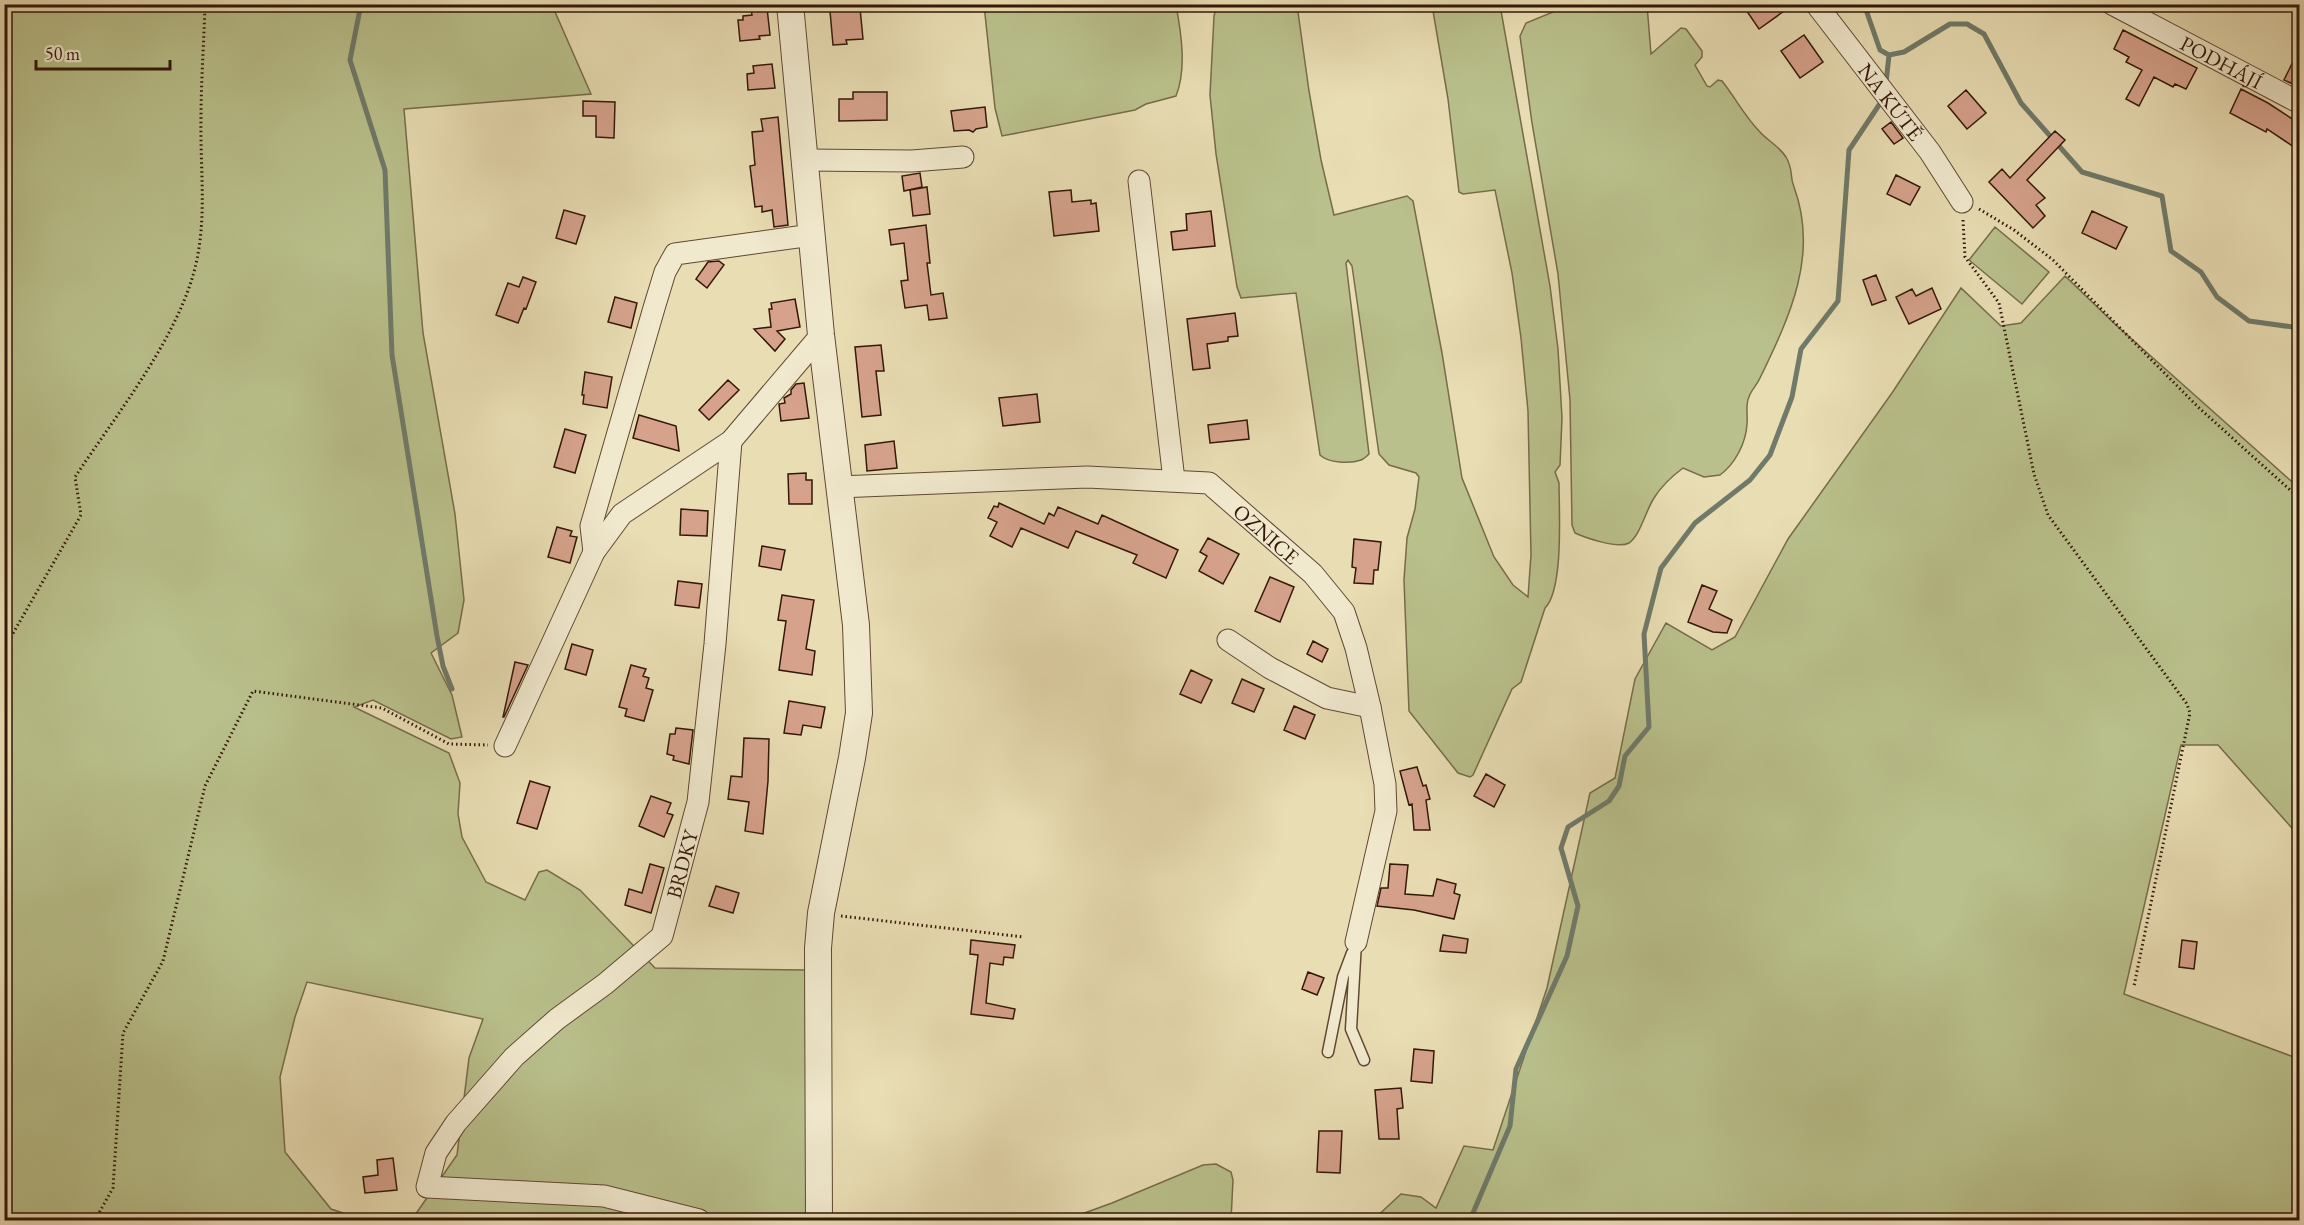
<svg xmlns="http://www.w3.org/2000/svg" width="2304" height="1225" font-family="'EB Garamond',serif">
<rect width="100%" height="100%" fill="#e9ddb3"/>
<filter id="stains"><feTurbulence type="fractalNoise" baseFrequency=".00333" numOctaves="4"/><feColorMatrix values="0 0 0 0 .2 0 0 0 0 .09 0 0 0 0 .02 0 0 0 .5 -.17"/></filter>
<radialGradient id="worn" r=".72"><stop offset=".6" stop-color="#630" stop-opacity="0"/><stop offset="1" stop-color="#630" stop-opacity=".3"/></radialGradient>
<path fill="#b9c08b" stroke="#766c4a" stroke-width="1.5" d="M1220 4 1297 5 1309 91 1321 160 1334 215 1407 196 1413 201 1442 353 1462 478 1494 557 1513 585 1528 597 1531 555 1528 411 1521 338 1512 273 1495 190 1463 194 1459 192 1448 99 1432 5H1500L1550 286 1558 349 1562 418 1560 465 1555 472 1559 483C1559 510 1564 589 1545 608L1521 682 1512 689 1473 775 1470 777 1458 773 1409 711 1404 580 1407 538 1415 509 1419 477 1416 473 1389 465 1379 454 1352 266 1348 260 1346 263 1369 454C1367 456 1364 459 1361 460 1350 464 1328 463 1320 455L1296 293 1241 298 1237 287 1216 154 1210 95 1214 16 1216 8Z
M5 5H552L591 94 404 109 423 333 455 514 464 600 458 633 431 653 452 695 462 737 451 739 373 700 354 707 449 753 460 783 458 814 462 837 486 882 525 900 539 872 547 870 580 890 655 968 807 970 809 1220H400L415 1215 457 1155 469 1058 483 1019 307 982 295 1017 280 1077 285 1152 331 1209 364 1220H5Z
M984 5H1176C1181 32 1187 69 1176 96L1146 104 1135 110 1002 136 995 108Z
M1570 5H1647L1651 54 1681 28 1686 29 1702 51V57L1695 65 1707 86 1710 87 1718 80 1722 81C1735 97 1745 117 1760 132 1768 141 1779 146 1786 157 1794 171 1789 175 1794 187 1819 255 1790 316 1760 378 1757 385 1751 390 1749 397 1745 405 1748 415 1747 424 1746 443 1735 464 1720 475L1704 477 1683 468C1671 477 1662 485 1654 498 1646 510 1640 536 1629 543 1618 549 1586 538 1575 533L1572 525 1570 400 1558 274 1532 123 1520 36 1526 23Z
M1995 227 2049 272 2022 304 1969 260Z
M2065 276 2116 325 2299 488V836L2218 745H2181L2124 994 2299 1059V1220H1373L1401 1194 1421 1197 1436 1208 1464 1146 1493 1150 1547 988 1590 793 1615 778 1635 679 1666 623 1712 650 1735 637 1788 539 1892 393 1961 288 2001 326 2021 323Z
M1216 1164 1231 1172 1233 1180 1231 1220H1053L1079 1215 1112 1203 1203 1165Z"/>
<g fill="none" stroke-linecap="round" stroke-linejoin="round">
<path stroke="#6f7a6a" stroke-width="5" d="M359 4 360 9 350 60 385 170 392 355 437 636 443 666 452 689
M1864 4 1880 50 1889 55 1904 52 1950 24H1967L1984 34 2021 103 2082 172 2162 196 2171 251 2201 272 2217 297 2249 321 2300 328
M1886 83 1889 55
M1470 1220 1510 1126 1516 1069 1567 956 1578 906 1561 848 1568 827 1609 801 1619 786 1625 756 1649 727 1644 634 1661 568 1695 523 1750 480 1770 455 1792 397 1801 349 1838 301 1849 150 1879 105"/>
</g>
<path fill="#d6a28c" stroke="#331708" stroke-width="1.5" d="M1742 4H1794L1759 29Z
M767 8 770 35 759 36 760 39 740 41 738 20H743V16L752 15 751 10Z
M860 8 863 39 846 40 847 44 833 45 830 11Z
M2123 30 2197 68 2186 89 2175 84 2173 87 2154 77 2139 106 2126 99 2142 70 2126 62 2129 57 2114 49Z
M1804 35 1823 62 1800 78 1781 51Z
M2300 47V87L2284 80Z
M772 64 775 88 748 90 747 74 754 73 753 66Z
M2241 89 2268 103 2300 124V151L2267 129 2266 132 2230 113Z
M1966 90 1986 113 1967 129 1948 106Z
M853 92H887V120L839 121V99H853Z
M583 101 615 102 614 138 596 137V116H583Z
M985 107 987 127 976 129 973 132 969 130 954 131 951 111Z
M778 117 788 225 774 227 772 210 762 212V206L755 207 750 166 755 165 752 132 763 131 761 119Z
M1891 122 1903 138 1894 144 1882 129Z
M2055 131 2065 140 2027 180 2045 198 2036 205 2045 216 2033 228 1989 182 2002 169 2010 178Z
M920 173 922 187 904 191 902 176Z
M1896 175 1920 187 1910 205 1887 194Z
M927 187 930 214 913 216 910 190Z
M1071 190 1072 202 1091 200V204L1096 203 1099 231 1054 236 1049 192Z
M564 210 585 216 576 244 556 238Z
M1211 211 1215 246 1173 250 1171 232 1187 230 1186 214Z
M2092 211 2127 227 2116 249 2082 233Z
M926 225 930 263H927L931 295 943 293 947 318 929 320 927 305 905 308 901 281 908 280 904 243 891 245 889 230Z
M719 261 724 265 707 288 696 279 708 262Z
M1876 275 1886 300 1872 305 1863 280Z
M523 277 536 282 526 309 524 308 518 323 496 315 508 283 519 287Z
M1932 288 1941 309 1909 324 1896 297 1912 289 1916 296Z
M615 297 637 303 631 328 608 322Z
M795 299 800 327 777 331 785 339 775 351 754 329 771 327 769 309H772L771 303Z
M1235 313 1238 336 1228 337V341L1207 344 1210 368 1193 370 1187 319Z
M881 345 884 371H876L881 415 862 417 855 347Z
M585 372 612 377 607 408 583 404 584 395H582Z
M728 380 739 390 709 420 699 410Z
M804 383 809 418 781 421 779 404 785 403 784 398 791 394V390L796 384Z
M1037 394 1040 422 1003 426 999 398Z
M639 415 676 426 679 451 633 438Z
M1247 420 1249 439 1210 443 1208 425Z
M565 429 586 435 575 473 554 467Z
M894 441 897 468 867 471 865 445Z
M806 473V480H812V504H789L788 474Z
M999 503 1044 524 1049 513 1054 516 1058 507 1098 524 1102 515 1178 550 1166 578 1133 563 1137 555 1076 531 1068 548 1021 528 1012 547 990 536 997 522 988 518 994 506 998 507Z
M681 509 708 511 707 536 680 535Z
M557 527 572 531 570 536 577 537 570 563 548 557Z
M1208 538 1239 554 1223 584 1199 571 1207 556 1200 552Z
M1354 539 1381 542 1378 570H1374L1373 584 1354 583 1356 568 1352 567Z
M762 546 785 550 781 570 759 566Z
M1270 577 1294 587 1280 622 1255 611Z
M678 581 702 584 699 608 675 605Z
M1702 585 1717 591 1709 609 1732 620 1727 633 1713 632 1688 622Z
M782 595 814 600 806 649 815 651 812 675 779 670 786 621 778 620Z
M1313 641 1328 649 1322 662 1307 654Z
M572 644 593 650 586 675 565 669Z
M515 662 528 665 504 717H503Z
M631 665 646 669 643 676 649 678 646 688 653 690 644 721 625 716 627 709 619 707Z
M1191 670 1212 680 1201 703 1180 694Z
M1242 679 1264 689 1254 712 1232 703Z
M789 701 825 707 821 728 803 725 801 735 784 733Z
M1294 706 1315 715 1305 739 1284 730Z
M676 728 693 730 689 764 673 760 674 756 667 754 670 734H675Z
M744 738 769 739 768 781 763 834 745 831 749 802 728 799 731 776 742 777Z
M1417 767 1423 786 1426 785 1430 799 1426 800 1430 830H1414L1412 804 1409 805 1400 771Z
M1486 774 1505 785 1494 807 1474 796Z
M530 781 550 787 537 829 517 823Z
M651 796 671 803 667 813 673 815 664 837 639 826Z
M650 864 664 868 651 913 625 905 629 889 642 893Z
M1390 864 1408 865 1405 894 1433 896 1437 879 1456 884 1454 893 1460 895 1454 919 1414 910 1377 906 1381 888H1388Z
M716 886 739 893 733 913 709 906Z
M1443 935 1468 939 1466 953 1440 951Z
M971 940 1015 945 1013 958 1004 957 1003 965 990 963 986 1003 1015 1009 1013 1019 971 1014 978 955 970 954Z
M2182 940 2197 942 2194 969 2179 967Z
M1308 972 1324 978 1317 995 1302 989Z
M1414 1049 1434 1051 1432 1083 1411 1081Z
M1401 1088 1403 1108 1397 1109 1399 1139H1379L1375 1090Z
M1319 1131H1342L1340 1173 1317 1172Z
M393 1158 397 1190 365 1193 363 1177 378 1175 377 1160Z"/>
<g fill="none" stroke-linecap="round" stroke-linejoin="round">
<g stroke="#604833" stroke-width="13">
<path id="service" d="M1356 942 1351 1029 1364 1060
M1328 1052 1343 977 1352 953"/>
</g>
<g stroke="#604833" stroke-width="23">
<g id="minor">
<path id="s1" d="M1816 4 1930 152 1962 202"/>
<path id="s2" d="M2112 4 2300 103"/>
<path d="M805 160 912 161 963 157"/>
<path d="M1139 181 1174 480"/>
<path id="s3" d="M838 487 1087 477 1209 483 1313 574 1344 612 1356 648 1370 707 1385 784 1386 811 1356 942"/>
<path d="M594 552 591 526 654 308 665 272 675 254 812 235"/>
<path d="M1228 640 1270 668 1327 698 1370 707"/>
<path d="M505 746 594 552 622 514 731 441 821 335"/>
<path id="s4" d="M699 1220 604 1196 427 1187 436 1153 456 1123 514 1057 557 1019 605 984 662 936 698 802 715 644 731 441"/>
</g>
</g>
<g stroke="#604833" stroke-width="28">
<path id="tertiary" d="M790 4 821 335 856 625 859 713 852 758 821 913 818 948 819 1220"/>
</g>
<path stroke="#331708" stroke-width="3" stroke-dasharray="1.5 3" stroke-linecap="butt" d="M1979 209 2014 230 2053 260 2198 407 2300 499
M1963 220 1965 257 1999 303 2034 474 2048 515 2187 704 2190 713 2134 986
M4 649 81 515 75 477C116 415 179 337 196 264 207 215 200 168 201 119 201 81 204 42 205 4
M841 916 1024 937
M95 1220 113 1188 123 1033 163 961 205 786 253 691 382 708 449 744 488 745"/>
<use href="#service" stroke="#f1e9ce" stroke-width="10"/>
<use href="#minor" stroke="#f1e9ce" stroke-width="21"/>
<use href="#tertiary" stroke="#f1e9ce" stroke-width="26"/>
</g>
<g text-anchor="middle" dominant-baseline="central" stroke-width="6" stroke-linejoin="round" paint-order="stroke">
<g font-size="21" fill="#331708" stroke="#f1e9ce">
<text stroke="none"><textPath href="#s2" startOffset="124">PODHÁJÍ</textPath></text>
<text stroke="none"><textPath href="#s1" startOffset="123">NA KÚTĚ</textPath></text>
<text stroke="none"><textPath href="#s3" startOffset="448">OZNICE</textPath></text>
<text stroke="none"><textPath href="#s4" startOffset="700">BRDKY</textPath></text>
</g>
</g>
<rect width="2304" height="1225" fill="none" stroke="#e9ddb3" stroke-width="24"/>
<rect x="6" y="6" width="2292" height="1213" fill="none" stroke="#331708" stroke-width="3"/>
<rect x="12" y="12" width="2280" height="1201" fill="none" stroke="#331708" stroke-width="1.5"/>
<path d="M36 60v9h134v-9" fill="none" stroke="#331708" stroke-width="3"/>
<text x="45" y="60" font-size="18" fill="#331708" stroke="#f1e9ce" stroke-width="4.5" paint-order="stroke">50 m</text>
<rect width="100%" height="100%" filter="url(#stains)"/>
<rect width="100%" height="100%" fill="url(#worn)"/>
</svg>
